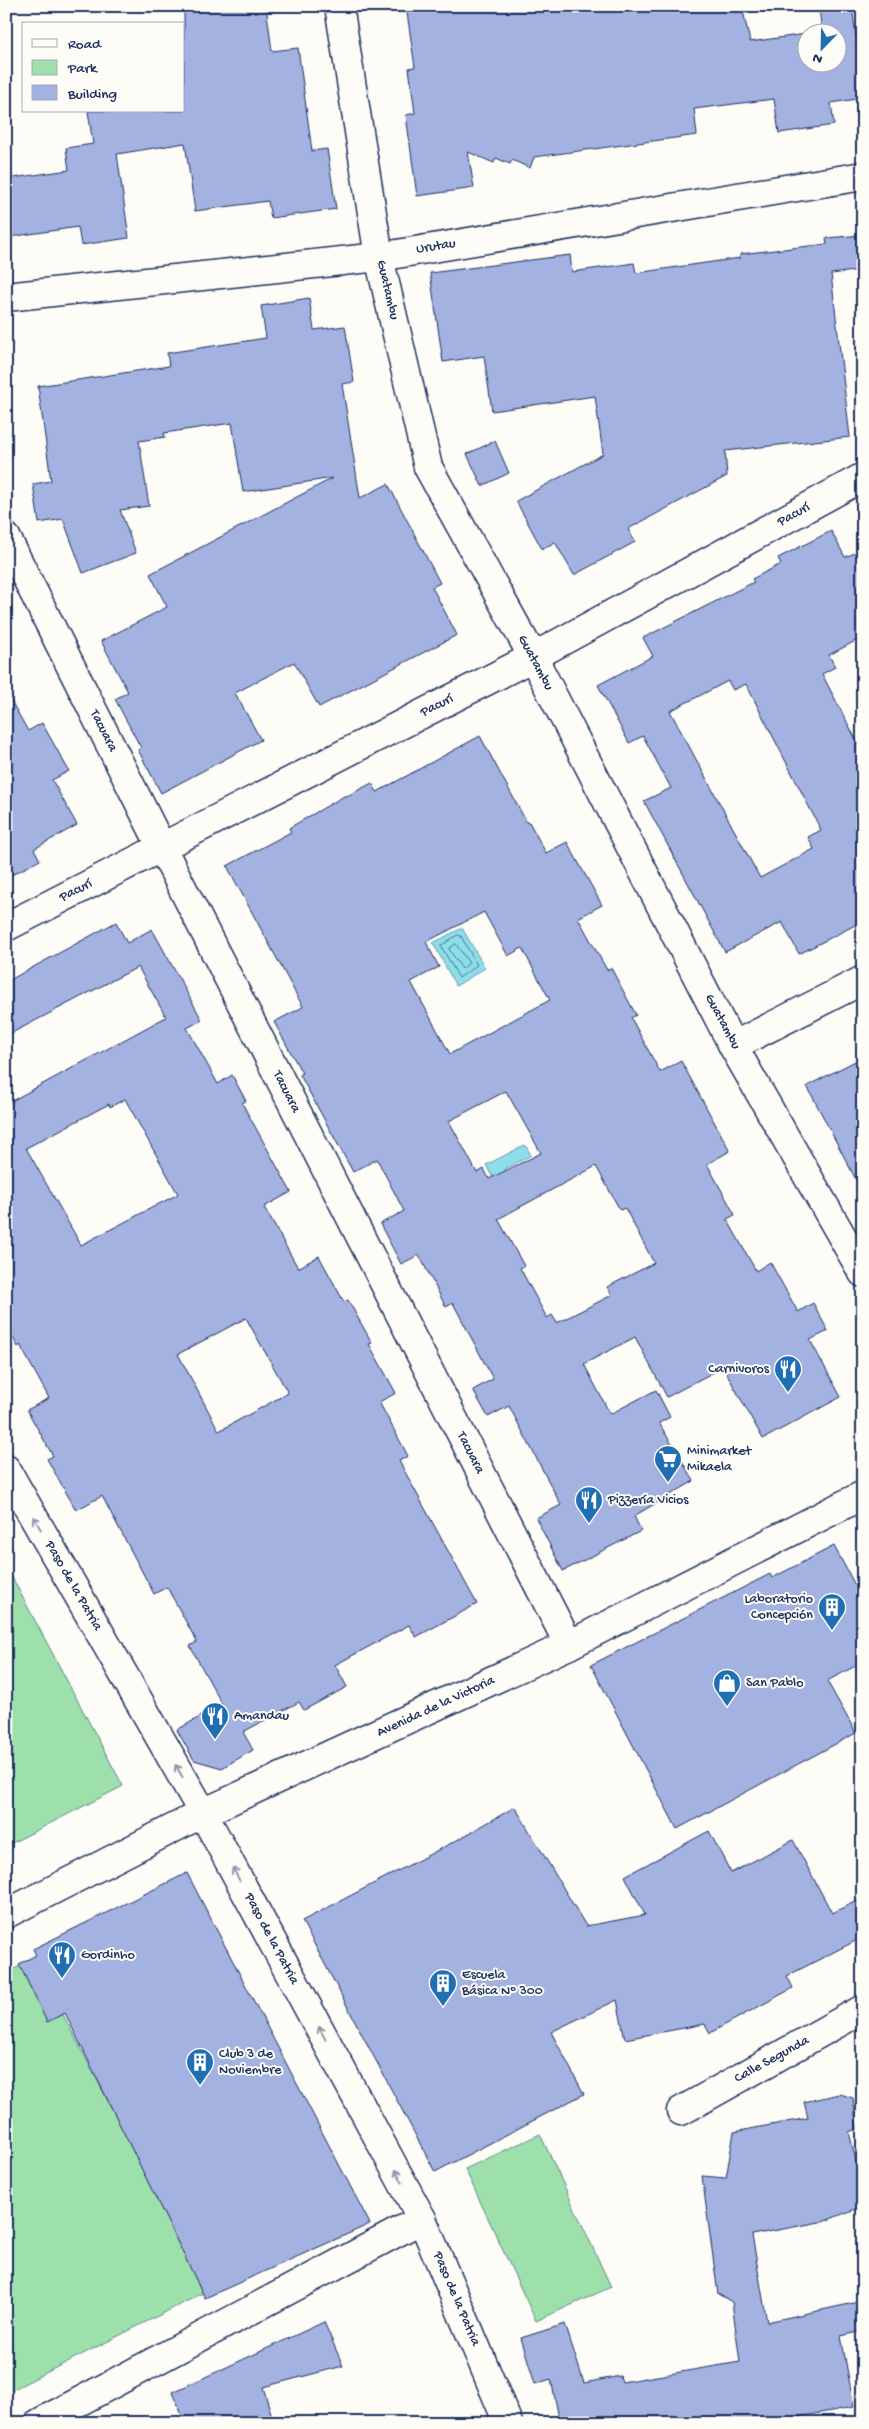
<svg xmlns="http://www.w3.org/2000/svg" width="869" height="2429" font-family="'Gochi Hand',sans-serif">
<rect width="100%" height="100%" fill="#fdfcf7"/>
<filter id="ink" filterUnits="userSpaceOnUse"><feTurbulence type="fractalNoise" baseFrequency=".02" numOctaves="2"/><feDisplacementMap in="SourceGraphic" scale="10" xChannelSelector="R" yChannelSelector="G"/><feConvolveMatrix kernelMatrix="1 2 1 2 8 2 1 2 1" color-interpolation-filters="sRGB"/></filter>
<g filter="url(#ink)">
<path fill="#9de0ac" stroke="#5c8885" d="M6 1566 123 1786 6 1846Z
M34 1959 207 2291 6 2393V1973Z
M540 2134 611 2287 536 2321 465 2169Z"/>
<path fill="#8edee9" stroke="#6098b1" d="M462 928 485 968 456 986 433 943Z
M525 1145 531 1155 505 1169 516 1189 502 1195 486 1165Z"/>
<g fill="none" stroke-linecap="round" stroke-linejoin="round">
<path stroke="#497596" stroke-width="1" d="M458 935 461 936 477 965 459 978 441 946Z
M456 944 469 963 462 969 449 949Z"/>
</g>
<path fill="#a4b2e2" stroke="#1b2f5e" fill-rule="evenodd" d="M184 6H266L272 51 298 48 312 151 327 149 336 209 271 218 268 201 195 211 185 143 117 154 129 238 81 245 78 227 9 237 6 219V179L69 170 66 148 93 144 88 111H184Z
M406 6H742L750 42 806 34V62H836V32H816L822 31 819 9 852 6 857 44 863 43V98L831 103 834 125 779 133 774 99 694 109 697 135 534 157 530 168 512 160 510 164 496 158 494 163 468 152 474 188 417 196 406 115 415 113 409 68 415 67Z
M863 235V270L831 274 850 437 725 451 727 476 628 529 635 542 574 575 555 542 542 549 516 501 603 454 595 396 492 411 484 356 443 362 430 273 570 255 572 272 634 263 636 273 740 258V254L827 244 826 238Z
M309 298 314 330 345 326 354 382 342 384 360 498 388 484 440 583 432 587 457 635 319 707 294 662 235 693 261 740 161 793 138 750 141 748 115 699 128 692 101 641 167 607 150 574 333 478 243 492 232 423 164 433 165 437 139 441 149 506 120 510 136 553 83 573 63 519 39 523 33 484 51 481 38 386 169 366 167 353 266 338 261 306Z
M495 441 509 473 482 486 467 454Z
M831 531 845 557 863 550V637L829 655 835 667 822 674 863 753V921L799 954 782 922 725 952 644 801 671 788 643 736 629 743 598 685 653 656 643 638 754 582 752 579 781 564 778 558ZM728 681 733 690 746 684 821 830 808 837 814 849 760 878 670 711Z
M6 692 28 731 42 723 69 771 52 780 77 825 34 849 40 860 6 878Z
M480 736 527 823 529 822 546 853 567 842 602 905 578 918 607 970 611 968 636 1015 631 1018 660 1072 681 1061 730 1151 707 1164 735 1215 727 1219 756 1271 770 1262 798 1312 813 1303 828 1331 810 1340 841 1397 763 1439 723 1367 667 1397 635 1337 584 1364 610 1414 656 1390 670 1417 659 1423 694 1481 634 1516 641 1531 563 1571 536 1518 561 1505 509 1406 488 1417 473 1390 493 1379 453 1303 446 1307 419 1255 401 1264 380 1224 404 1211 377 1159 353 1172 300 1075 302 1073 274 1022 303 1007 227 866 291 832 289 828 346 795 347 796 372 783 377 792ZM484 912 508 956 522 948 550 1000 450 1054 411 982 439 967 426 942ZM506 1091 541 1153 489 1179 484 1169 477 1173 449 1121ZM596 1166 620 1210 625 1208 654 1263 607 1287 612 1295 557 1323 552 1315 547 1318 520 1268 524 1266 498 1219Z
M116 922 127 943 152 929 202 1020 187 1028 218 1084 232 1075 246 1101 242 1103 291 1192 264 1207 298 1268 319 1256 344 1302 348 1300 372 1343 369 1344 396 1393 379 1402 408 1456 399 1461 477 1604 416 1637 409 1625 335 1665 347 1687 304 1710 299 1702 243 1732 253 1750 222 1768 194 1760 177 1730 222 1704 190 1646 197 1642 167 1587 154 1594 102 1496 76 1510 47 1459 53 1456 27 1410 49 1398 20 1345 18 1347 6 1325V1104L166 1017 138 967 6 1036V982ZM125 1099 178 1194 81 1245 26 1148 109 1104 110 1107ZM246 1318 288 1393 219 1431 178 1354Z
M863 1057V1193L807 1086Z
M834 1546 863 1600V1662L827 1681 856 1733 677 1829 591 1665 770 1574 772 1578Z
M515 1807 586 1926 645 1915 625 1876 709 1831 731 1873 793 1840 832 1913 863 1898V1937L787 1976 793 1988 710 2033 705 2024 625 2039 617 2000 551 2032 584 2094 435 2172 302 1921 459 1839Z
M187 1873 370 2224 205 2298 65 2013 47 2022 19 1964 36 1955 33 1949Z
M840 2094 853 2098 857 2129 849 2132 863 2190V2206L825 2221 752 2235 767 2322 863 2301V2331L841 2336 854 2407 763 2423H560L551 2379 535 2384 521 2338 565 2324 584 2383 620 2376 622 2382 740 2362 732 2302 718 2294 702 2176 726 2178 734 2132 808 2118 804 2102Z
M324 2322 343 2366 263 2387 274 2423H185L173 2392Z"/>
<g fill="none" stroke-linecap="round" stroke-linejoin="round">
<g stroke="#1b2f5e" stroke-width="31">
<path id="minor" d="M6 297 379 257 863 176
M6 537 162 848 569 1645
M6 927 533 657 863 477
M733 1046 863 980
M6 1469 203 1813
M681 2111 863 2009
M39 2423 422 2219"/>
</g>
<g stroke="#1b2f5e" stroke-width="31">
<path id="tertiary" d="M339 6 379 257 428 467 533 657 733 1046 863 1273
M203 1813 422 2219 508 2423"/>
</g>
<g stroke="#1b2f5e" stroke-width="31">
<path id="secondary" d="M6 1914 203 1813 569 1645 863 1495"/>
</g>
<use href="#minor" stroke="#fdfcf7" stroke-width="28"/>
<use href="#tertiary" stroke="#fdfcf7" stroke-width="28"/>
<use href="#secondary" stroke="#fdfcf7" stroke-width="28"/>
</g>
<defs><path id="oneway-shaft" d="M-6 0H5M1.5-3L5.5 0L1.5 3" fill="none" stroke-width="1.6" stroke-linecap="round" stroke-linejoin="round" transform="scale(1.25)"/></defs>
<g stroke="#8c96aa">
<use href="#oneway-shaft" transform="translate(37 1523) rotate(-120)"/>
<use href="#oneway-shaft" transform="translate(179 1771) rotate(-120)"/>
<use href="#oneway-shaft" transform="translate(236 1874) rotate(-118)"/>
<use href="#oneway-shaft" transform="translate(322 2033) rotate(-118)"/>
<use href="#oneway-shaft" transform="translate(399 2176) rotate(-118)"/>
</g>
</g>
<defs>
<g id="restaurant-pin" transform="scale(1.4375)"><path d="M0 17L-7.5 6A9.5 9.5 0 1 1 7.5 6Z" fill="#1f6fb2" stroke="#fdfcf7"/><path d="M-5-6h1v4h1v-4h1v4h1v-4h1v5L-1.5 .5V6h-2V.5L-5-1ZM5-6V6H3V1.5H1.5Q1.5-4 5-6Z" fill="#fff"/></g>
<g id="supermarket-pin" transform="scale(1.4375)"><path d="M0 17L-7.5 6A9.5 9.5 0 1 1 7.5 6Z" fill="#1f6fb2" stroke="#fdfcf7"/><path d="M-6-5.5h2.5l.6 2H6L4.5 2H-2.5L-4.4-4H-6ZM-1.5 3.2a1.3 1.3 0 1 0 .1 0ZM3 3.2a1.3 1.3 0 1 0 .1 0Z" fill="#fff"/></g>
<g id="building-pin" transform="scale(1.4375)"><path d="M0 17L-7.5 6A9.5 9.5 0 1 1 7.5 6Z" fill="#1f6fb2" stroke="#fdfcf7"/><path d="M-4-6H4V6H1V3H-1V6H-4ZM-2.5-4.3h1.7v1.8h-1.7ZM.8-4.3h1.7v1.8H.8ZM-2.5-1h1.7V.8h-1.7ZM.8-1h1.7V.8H.8Z" fill="#fff"/></g>
<g id="shop-pin" transform="scale(1.4375)"><path d="M0 17L-7.5 6A9.5 9.5 0 1 1 7.5 6Z" fill="#1f6fb2" stroke="#fdfcf7"/><path d="M-5-2.5h2.3a2.7 3.5 0 0 1 5.4 0H5L5.5 6h-11ZM-1.5-2.5h3a1.5 2.3 0 0 0-3 0Z" fill="#fff"/></g>
</defs>
<g fill-rule="evenodd">
<use href="#restaurant-pin" x="788" y="1369"/>
<use href="#supermarket-pin" x="668" y="1459"/>
<use href="#restaurant-pin" x="589" y="1500"/>
<use href="#building-pin" x="832" y="1607"/>
<use href="#shop-pin" x="727" y="1683"/>
<use href="#restaurant-pin" x="215" y="1716"/>
<use href="#restaurant-pin" x="62" y="1955"/>
<use href="#building-pin" x="443" y="1983"/>
<use href="#building-pin" x="200" y="2062"/>
</g>
<g text-anchor="middle" dominant-baseline="central" stroke-width="4" stroke-linejoin="round" paint-order="stroke">
<g font-size="14" fill="#1b2f5e" stroke="#fdfcf7">
<text transform="translate(436 247) rotate(-9)">Urutau</text>
<text transform="translate(387 290) rotate(77)">Guatambu</text>
<text transform="translate(794 515) rotate(-29)">Pacurí</text>
<text transform="translate(535 663) rotate(62)">Guatambu</text>
<text transform="translate(437 706) rotate(-27)">Pacurí</text>
<text transform="translate(103 731) rotate(63)">Tacuara</text>
<text transform="translate(76 891) rotate(-27)">Pacurí</text>
<text transform="translate(722 1022) rotate(62)">Guatambu</text>
<text transform="translate(286 1092) rotate(63)">Tacuara</text>
<text transform="translate(470 1453) rotate(63)">Tacuara</text>
<text transform="translate(73 1586) rotate(60)">Paso de la Patria</text>
<text transform="translate(436 1707) rotate(-25)">Avenida de la Victoria</text>
<text transform="translate(271 1939) rotate(62)">Paso de la Patria</text>
<text transform="translate(772 2060) rotate(-29)">Calle Segunda</text>
<text transform="translate(456 2299) rotate(67)">Paso de la Patria</text>
</g>
<g font-size="14" fill="#1b2f5e" stroke="#fdfcf7" text-anchor="start">
<text x="769" y="1369" text-anchor="end">Carnivoros</text>
<text x="687" y="1451">Minimarket<tspan x="687" dy="16">Mikaela</tspan></text>
<text x="608" y="1500">Pizzería Vicios</text>
<text x="813" y="1599" text-anchor="end">Laboratorio<tspan x="813" dy="16">Concepción</tspan></text>
<text x="746" y="1683">San Pablo</text>
<text x="234" y="1716">Amandau</text>
<text x="81" y="1955">Gordinho</text>
<text x="462" y="1975">Escuela<tspan x="462" dy="16">Básica Nº 300</tspan></text>
<text x="219" y="2054">Club 3 de<tspan x="219" dy="16">Noviembre</tspan></text>
</g>
</g>
<rect width="869" height="2429" fill="none" stroke="#fdfcf7" stroke-width="25"/>
<rect x="12" y="12" width="844" height="2404" fill="none" stroke="#1b2f5e" stroke-width="2" filter="url(#ink)"/>
<rect x="22" y="22" width="162" height="90" fill="#fdfcf7" stroke="#a3aaba"/>
<rect x="32" y="39" width="25" height="8" fill="#fdfcf7" stroke="#a3aaba"/>
<text x="68" y="48" font-size="15" fill="#1b2f5e">Road</text>
<rect x="32" y="60" width="25" height="15" fill="#9de0ac" stroke="#a3aaba"/>
<text x="68" y="72" font-size="15" fill="#1b2f5e">Park</text>
<rect x="32" y="85" width="25" height="15" fill="#a4b2e2" stroke="#a3aaba"/>
<text x="68" y="98" font-size="15" fill="#1b2f5e">Building</text>
<g transform="translate(822 48) rotate(203)"><circle r="24" fill="#fdfcf7" stroke="#a3aaba"/>
<path d="M0-4L9 19L0 12L-9 19Z" fill="#1f6fb2"/>
<text y="-8" font-size="14" font-weight="bold" text-anchor="middle" fill="#1b2f5e">N</text>
</g>
</svg>
